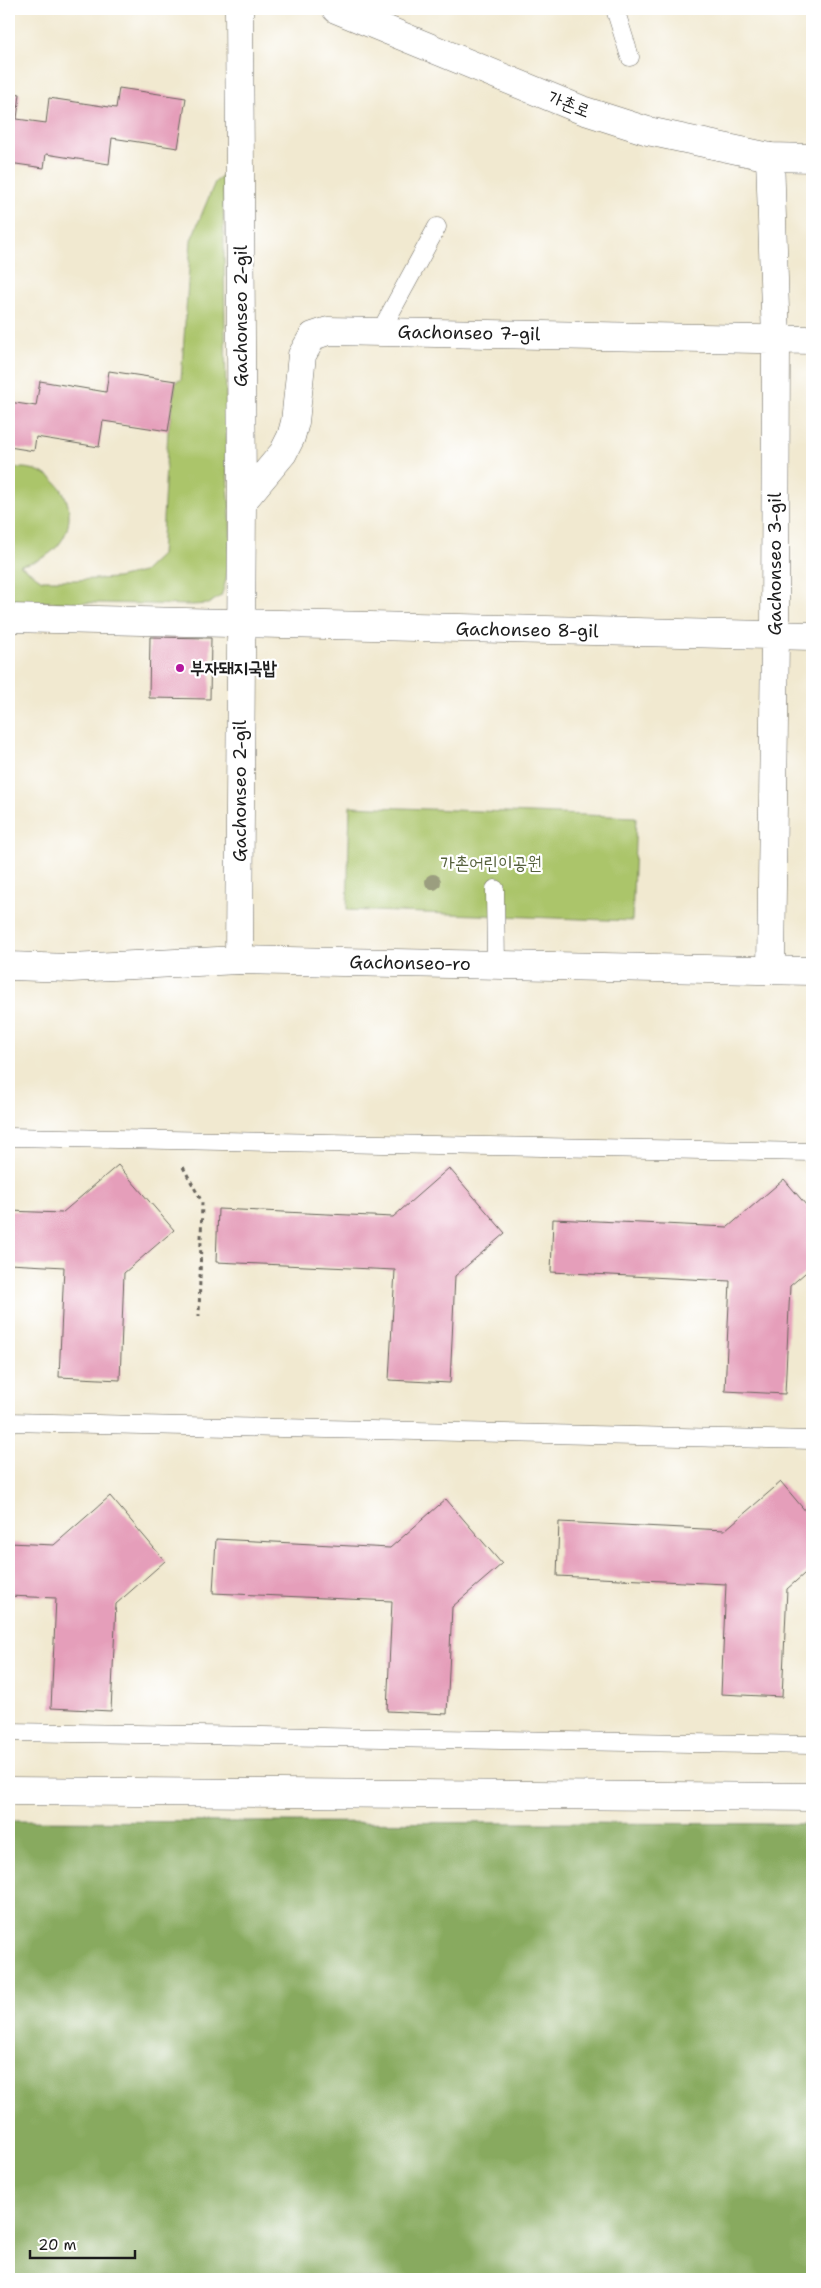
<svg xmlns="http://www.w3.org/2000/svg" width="821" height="2288" font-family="'Shantell Sans','Poor Story',sans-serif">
<rect width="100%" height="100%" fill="#fff"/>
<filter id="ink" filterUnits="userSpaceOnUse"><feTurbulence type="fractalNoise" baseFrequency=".02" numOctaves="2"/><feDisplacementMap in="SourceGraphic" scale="10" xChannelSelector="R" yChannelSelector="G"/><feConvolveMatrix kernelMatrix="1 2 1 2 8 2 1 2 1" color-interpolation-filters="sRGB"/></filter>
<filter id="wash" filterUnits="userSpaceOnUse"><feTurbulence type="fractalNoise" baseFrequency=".0096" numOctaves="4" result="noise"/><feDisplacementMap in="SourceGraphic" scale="20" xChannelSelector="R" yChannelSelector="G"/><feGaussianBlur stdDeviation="1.12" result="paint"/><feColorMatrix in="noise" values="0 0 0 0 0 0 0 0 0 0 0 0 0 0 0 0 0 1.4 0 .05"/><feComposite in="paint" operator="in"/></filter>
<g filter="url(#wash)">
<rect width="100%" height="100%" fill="#f1e9d0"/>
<path fill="#abc56b" stroke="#647044" d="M223 176 227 472C230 510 235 560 221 596L208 604 191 605 9 601V469C77 457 96 553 20 565L42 580H74L117 578 143 572 161 555 168 431 176 381 181 380 191 240 215 182Z
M350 806 636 817 632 921 347 910Z"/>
<path fill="#88aa5f" stroke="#52633e" d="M9 1821 812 1824V2279H9Z"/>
<g id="blocks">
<path fill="#e59eba" d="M119 88 186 98 178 148 112 138 109 164 46 154 44 168 9 163V92L20 94 17 119 46 123 49 98 116 108Z
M109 371 176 381 168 431 103 421 99 447 36 437 34 451 9 447V402L36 406 40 381 106 392Z
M150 637 211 638 210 699 149 698Z
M118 1165 174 1230 124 1273 120 1380 59 1377 64 1267 9 1264V1211L62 1213Z
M449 1168 505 1233 455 1276 450 1383 389 1380 395 1270 216 1262 218 1209 393 1217Z
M784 1179 812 1212V1267L790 1286 785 1394 725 1391 730 1281 551 1272 553 1219 728 1227Z
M781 1482 812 1519V1567L787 1589 782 1697 721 1694 726 1584 557 1576 559 1522 725 1530Z
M110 1496 165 1561 116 1604 111 1711 51 1708 56 1598 9 1596V1543L54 1545Z
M446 1499 502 1564 452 1607 447 1714 387 1711 392 1601 213 1593 216 1539 390 1548Z"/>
</g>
</g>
<g filter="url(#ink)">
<use href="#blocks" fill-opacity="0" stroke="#67645b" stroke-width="1"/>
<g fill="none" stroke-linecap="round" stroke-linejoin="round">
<g stroke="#67645b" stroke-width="19">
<path id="service" d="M615 9 630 57
M380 332 437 227
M495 889 496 965
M9 1137 812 1152
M9 1422 812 1440
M9 1732 812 1745"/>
</g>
<g stroke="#67645b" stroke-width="29">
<path id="minor" d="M239 9 242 502 239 960
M770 157 776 340 775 636 771 970
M242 502 283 453 291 437 295 422 302 355 313 336 328 331 812 340
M9 618 812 636
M9 1791 812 1797"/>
</g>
<g stroke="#67645b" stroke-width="29">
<path id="tertiary" d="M9 966 71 968 239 960 812 971"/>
</g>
<g stroke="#67645b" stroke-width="29">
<path id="secondary" d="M336 9 582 110 648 131 770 157 812 158"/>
</g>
<path stroke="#67645b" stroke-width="3" stroke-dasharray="4 4" stroke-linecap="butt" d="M183 1167 202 1202 199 1316"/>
<use href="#service" stroke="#fff" stroke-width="18"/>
<use href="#minor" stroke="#fff" stroke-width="28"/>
<use href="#tertiary" stroke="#fff" stroke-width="28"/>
<use href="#secondary" stroke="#fff" stroke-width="28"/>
</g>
<circle fill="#9b9e7f" cx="433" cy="882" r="8"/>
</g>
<circle fill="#b5179e" stroke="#fff" stroke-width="2" cx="180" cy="668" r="5"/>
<g text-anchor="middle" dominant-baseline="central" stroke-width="4.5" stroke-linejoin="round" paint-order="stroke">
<g font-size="18" fill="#1c1c1c" stroke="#fff">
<text transform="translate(569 104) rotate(21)">가촌로</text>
<text transform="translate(241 316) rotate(-90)">Gachonseo 2-gil</text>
<text transform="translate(469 333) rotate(1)">Gachonseo 7-gil</text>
<text transform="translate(775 564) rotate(-90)">Gachonseo 3-gil</text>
<text transform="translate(527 630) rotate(1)">Gachonseo 8-gil</text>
<text transform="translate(240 791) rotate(-90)">Gachonseo 2-gil</text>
<text transform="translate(410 963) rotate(1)">Gachonseo-ro</text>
</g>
<g font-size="18" font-weight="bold" fill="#1c1c1c" stroke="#fff" text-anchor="start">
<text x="190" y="668">부자돼지국밥</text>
</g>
<g font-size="18" fill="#55603c" stroke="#fff">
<text x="491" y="863">가촌어린이공원</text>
</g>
</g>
<rect width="821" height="2288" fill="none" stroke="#fff" stroke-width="30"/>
<path d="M30 2250v8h105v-8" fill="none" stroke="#1c1c1c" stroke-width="2.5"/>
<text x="38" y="2250" font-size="15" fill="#1c1c1c" stroke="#ffffff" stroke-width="4" paint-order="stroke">20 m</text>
</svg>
